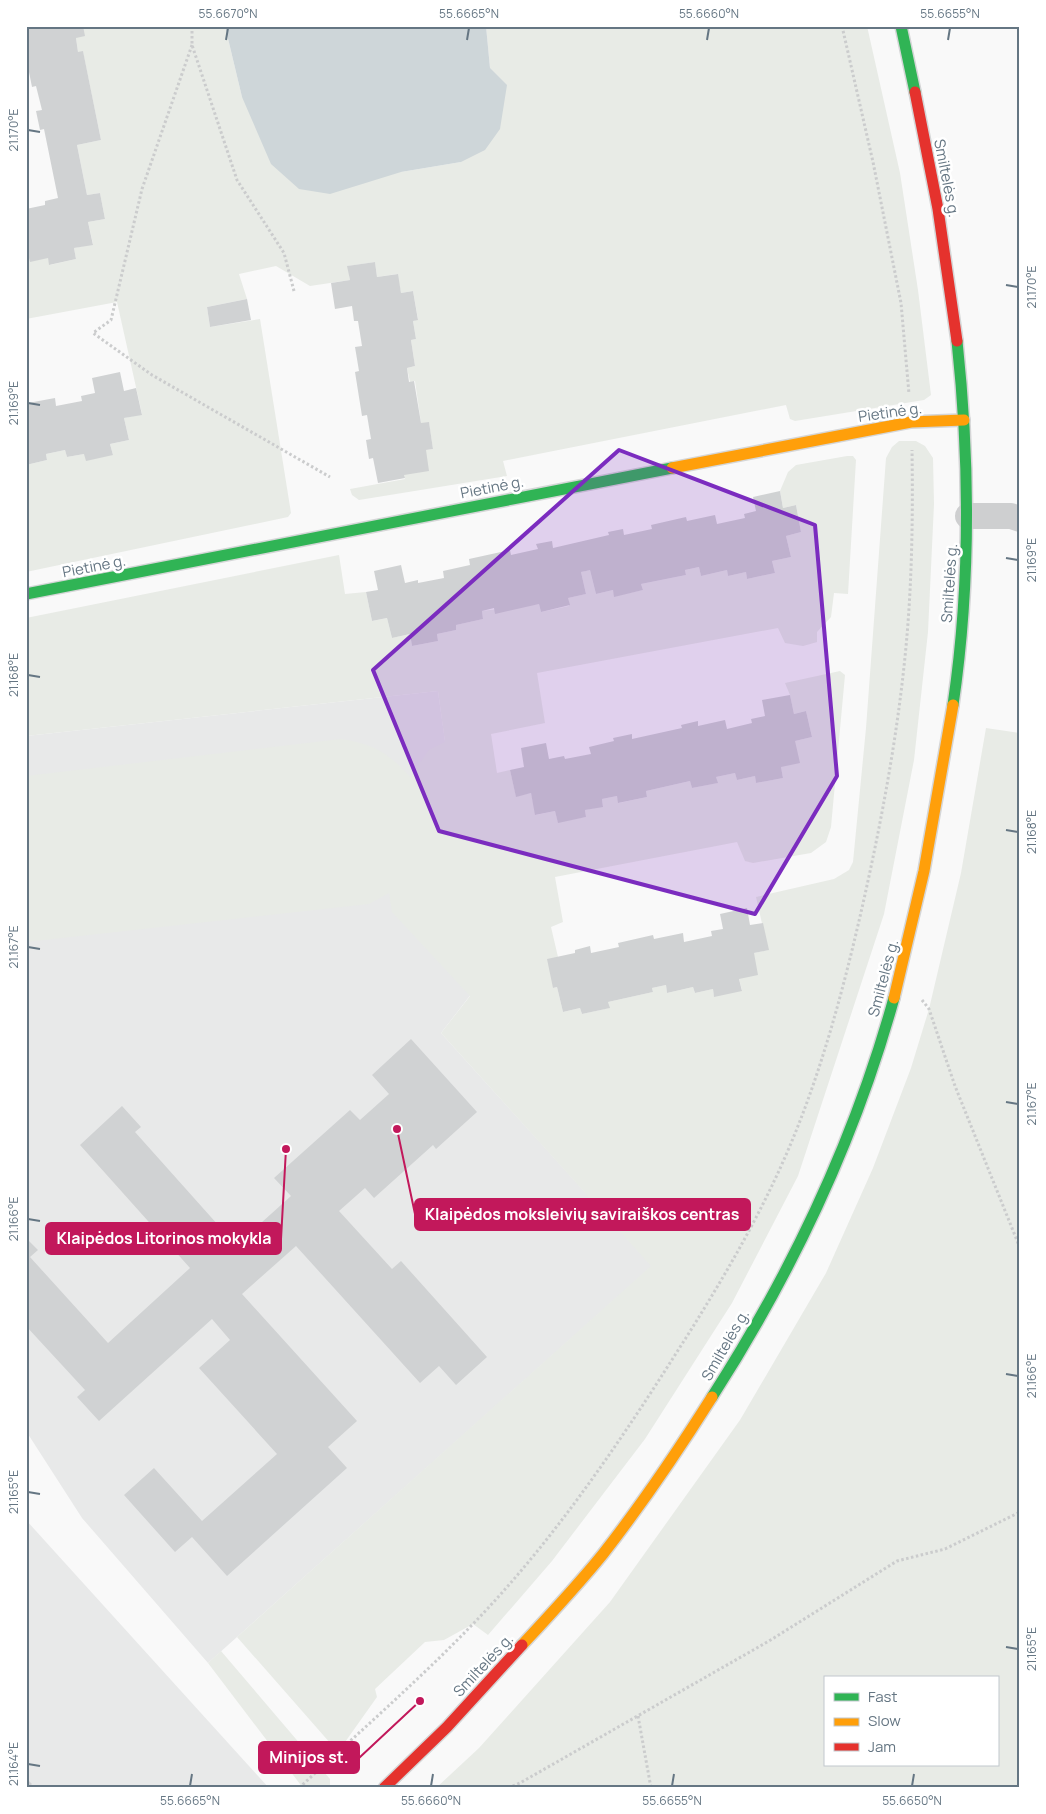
<svg xmlns="http://www.w3.org/2000/svg" width="1046" height="1814" font-family="Manrope,sans-serif">
<rect width="100%" height="100%" fill="#f9f9f9"/>
<path fill="#e8e9e9" d="M438 691 479 984 441 1033 652 1266 208 1663 82 1518 26 1431V736Z
M26 1520 269 1788H26Z"/>
<path fill="#e8ebe6" fill-rule="evenodd" d="M83 26H225L242 97 401 172 461 162 490 68 486 26H867L900 173 918 290 931 395 924 400 795 421 790 419 786 405 503 461 507 476 359 500 352 495 350 489 405 479 404 475 426 450 433 449 429 423H421L415 381 410 382 407 368 415 366 411 340 416 339 413 321 418 319 413 291 401 293 397 274 377 277 375 262 348 266 350 280 310 286 276 266 239 274 247 299 207 307 210 327 260 319 291 513 288 517 26 572V465L47 460 46 454 65 450 67 457 84 454 113 455 110 444 129 440 124 418 142 414 117 302 26 319V255L48 258 50 265 76 259 74 248 93 244 88 222 105 219 100 193 87 195 77 145 101 140 83 52H78L76 38Z
M899 441H916L925 446 933 458 934 504 928 632 914 760 884 914 798 1176 732 1303 645 1439 552 1561 488 1635 473 1624 444 1640 425 1642 375 1689 377 1697 338 1752 237 1637 651 1266 441 1033 470 996 392 912 389 893 369 904 26 942V776L341 739C373 744 389 753 410 777L429 750 445 742 438 691 26 736V618L339 555 345 594 366 592 372 621 387 618 392 638 410 634 412 646 438 641 437 634 456 630V625L483 619 482 611 539 604 541 612 569 606 568 598 586 594 581 572 590 570 596 594 613 590 615 596 643 590 641 584 686 575 685 570 699 567 701 576 727 570 728 576 746 572 747 579 775 573 772 561 791 557 786 536 801 532 796 505 783 508 780 491 788 472 796 465 847 456H853L856 460 848 594 834 593 831 617 817 632V642L803 646 785 643 778 628 537 673 545 723 491 734 497 773 510 770 516 796 531 793 536 815 555 811 558 822 586 817 585 810 603 806 602 799 617 796 619 803 647 797 646 791 690 781 692 788 717 783 716 777 735 773 737 780 755 776 756 783 783 778 781 767 795 741 812 737 806 711 794 714 790 695 785 683 840 671 845 675 831 827 826 842 811 853 753 863 745 861 737 842 555 877 563 922 551 927 558 957 553 988 557 987 563 1012 580 1008 582 1014 609 1008 608 1002 653 992 652 988 666 985 667 993 693 987 695 993 713 989 714 996 742 990 739 979 754 953 768 950 756 897 834 879 849 870 853 862 866 728 886 458 892 447Z
M986 728 1020 733V1788H436L479 1748 610 1602 740 1420 826 1273 873 1168 911 1068 929 1009 961 873ZM825 1678H997V1765H825Z
M221 1651 330 1779V1788H303L208 1663Z"/>
<path fill="#ced6d9" d="M225 26H486L490 68 507 85 500 129 485 150 461 162 401 172 330 194 299 189 271 164 242 97Z"/>
<path fill="#d0d2d3" d="M26 26H83L85 36 76 38 78 52 83 51 101 140 77 145 87 195 100 193 105 219 88 222 93 245 74 248 76 259 49 265 48 258 30 262 28 254 26 255V209L45 205V201L58 198 44 129 40 130 36 111 42 110 36 86 32 87 26 57V45H29Z
M375 262 377 277 398 274 401 293 413 291 418 320 413 321 416 339 411 340 415 366 407 368 409 382 414 381 421 423 429 422 433 449 426 450 429 471 404 475 405 478 378 483 373 458 369 459 366 440 371 439 367 415 362 416 355 372 359 371 355 347 362 346 358 321H354L352 306 335 309 331 283 350 280 347 266Z
M247 299 251 320 210 327 207 307Z
M120 372 124 391 136 388 142 415 124 418 129 440 110 444 113 455 86 461 84 454 67 457 65 450 46 454 47 460 26 465V397L28 403 55 398 56 406 82 401 81 396 95 393 92 378Z
M780 491 783 508 796 505 801 532 786 536 791 557 772 561 775 573 747 579 746 572 728 576 727 570 701 576 699 567 685 570 686 575 641 584 643 590 614 597 613 590 596 594 590 570 586 571 581 572 586 594 568 598 570 605 541 612 539 604 495 614 494 608 482 611 483 619 456 625V630L437 634 438 641 412 646 410 634 392 638 387 618 372 621 366 592 378 590 374 571 401 565 405 583 418 580V583L444 578 443 571 470 565 469 559 510 550 511 555 538 549 536 544 552 541 553 548 609 535 608 532 623 529 624 535 652 529 651 525 686 517 687 521 715 515 717 524 745 518 744 514 756 511 753 497Z
M790 695 794 714 806 711 812 737 795 741 800 763 781 767 783 778 756 783 755 776 737 780 735 773 716 777 718 783 692 788 690 781 646 791 647 797 618 803 617 796 602 799 603 807 585 810 586 817 558 823 555 811 535 815 531 793 516 797 510 770 524 767 521 748 546 743 549 759 564 756 565 759 591 754 589 747 614 741 613 738 632 734V739L682 728 681 725 698 721V726L725 720 727 729 752 723 751 719 765 716 762 700Z
M747 908 750 925 763 923 769 950 754 953 758 975 739 979 742 991 714 997 713 989 695 993 693 987 667 993 666 985 652 988 653 992 608 1002 610 1008 582 1014 580 1008 563 1012 557 987 553 988 547 959 575 953V950L590 946 591 953 619 947 618 943 653 935 654 939 683 933 684 942 712 936 711 931 723 929 720 914Z
M411 1039 477 1112 436 1149 433 1145 374 1198 365 1188 339 1211 392 1269 401 1261 487 1357 456 1385 439 1366 420 1383 296 1246 242 1294 357 1421 328 1447 347 1468 227 1576 192 1537 175 1552 124 1495 154 1468 202 1521 277 1454 199 1368 230 1340 212 1319 99 1421 77 1397 85 1390 26 1326V1238L38 1250 30 1257 108 1343 190 1268 80 1145 122 1106 141 1127 135 1132 227 1235 223 1239 232 1249 291 1196 274 1178 350 1110 360 1120 389 1094 372 1075Z
M26 1778 32 1784 28 1788H26Z"/>
<g fill="none" stroke-linecap="round" stroke-linejoin="round">
<g stroke="#d5d6d7" stroke-width="14">
<path id="fast" d="M901 26 915 92
M26 594 672 468
M953 705C971 583 970 463 957 341
M712 1397C791 1274 855 1139 894 998"/>
</g>
<g stroke="#d5d6d7" stroke-width="14">
<path id="slow" d="M672 468 911 422 964 420
M894 998 924 871 953 705
M522 1645C550 1615 578 1585 603 1554 642 1504 678 1451 712 1397"/>
</g>
<g stroke="#d5d6d7" stroke-width="14">
<path id="jam" d="M915 92 938 209 957 341
M384 1788 447 1727 522 1645"/>
</g>
<path stroke="#cbcccd" stroke-width="3" stroke-dasharray="2.5 2.5" stroke-linecap="butt" d="M192 26V45L237 180 284 253 294 291
M842 26 873 162 901 303 909 394
M192 45 142 189 111 320 93 333 152 375 330 477
M922 1000 929 1009 955 1086 1020 1248
M638 1716 651 1788
M299 1788C357 1734 417 1682 472 1625 540 1555 597 1475 650 1394 701 1315 752 1235 789 1148 820 1075 841 998 859 921 879 834 896 746 905 657 912 588 913 519 912 450
M508 1788 520 1783 769 1641 897 1561 945 1549 1020 1512"/>
<path stroke="#cecfd0" stroke-width="26" d="M968 516H1011L1020 519"/>
<use href="#fast" stroke="#30b455" stroke-width="11"/>
<use href="#slow" stroke="#ff9f0a" stroke-width="11"/>
<use href="#jam" stroke="#e5322d" stroke-width="11"/>
</g>
<path fill="#7b2cbf" fill-opacity="0.2" stroke="#7b2cbf" stroke-width="4" stroke-linejoin="round" d="M619 450 815 525 837 776 755 914 439 831 373 670Z"/>
<path fill="none" stroke="#657683" stroke-width="2" d="M226 40 228 28M467 40 469 28M707 40 709 28M948 40 950 28M28 130 40 132M1006 285 1018 287M28 403 40 405M1006 558 1018 560M28 675 40 677M1006 830 1018 832M28 947 40 949M1006 1102 1018 1104M28 1219 40 1221M1006 1374 1018 1376M28 1492 40 1494M1006 1647 1018 1649M28 1764 40 1766M190 1786 192 1774M431 1786 433 1774M672 1786 674 1774M912 1786 914 1774"/>
<g text-anchor="middle" dominant-baseline="central" stroke-width="5" stroke-linejoin="round" paint-order="stroke">
<g font-size="15" fill="#657683" stroke="#fff">
<text transform="translate(947 178) rotate(79)">Smiltelės g.</text>
<text transform="translate(890 412) rotate(-8)">Pietinė g.</text>
<text transform="translate(492 487) rotate(-11)">Pietinė g.</text>
<text transform="translate(94 566) rotate(-11)">Pietinė g.</text>
<text transform="translate(949 583) rotate(-86)">Smiltelės g.</text>
<text transform="translate(883 978) rotate(-75)">Smiltelės g.</text>
<text transform="translate(725 1345) rotate(-60)">Smiltelės g.</text>
<text transform="translate(483 1665) rotate(-47)">Smiltelės g.</text>
</g>
</g>
<path fill="none" stroke="#c2185b" stroke-width="2" d="M397 1129L415 1214M286 1149L281 1239M420 1701L359 1758"/>
<g fill="#c2185b" stroke="#fff" stroke-width="2">
<circle cx="397" cy="1129" r="5"/>
<circle cx="286" cy="1149" r="5"/>
<circle cx="420" cy="1701" r="5"/>
</g>
<g fill="#c2185b" stroke="#c2185b" stroke-width="2">
<rect x="415" y="1199" width="335" height="31" rx="5"/>
<rect x="46" y="1223" width="235" height="31" rx="5"/>
<rect x="259" y="1742" width="100" height="31" rx="5"/>
</g>
<g font-size="16" text-anchor="middle" font-weight="bold" fill="#fff">
<text x="582" y="1220">Klaipėdos moksleivių saviraiškos centras</text>
<text x="164" y="1244">Klaipėdos Litorinos mokykla</text>
<text x="309" y="1763">Minijos st.</text>
</g>
<rect width="1046" height="1814" fill="none" stroke="#ffffff" stroke-width="55"/>
<rect x="824" y="1676" width="175" height="90" fill="#ffffff" stroke="#c1c8cd"/>
<rect x="834" y="1693" width="25" height="8" fill="#30b455" stroke="#c1c8cd"/>
<text x="868" y="1702" font-size="15" fill="#657683">Fast</text>
<rect x="834" y="1718" width="25" height="8" fill="#ff9f0a" stroke="#c1c8cd"/>
<text x="868" y="1726" font-size="15" fill="#657683">Slow</text>
<rect x="834" y="1743" width="25" height="8" fill="#e5322d" stroke="#c1c8cd"/>
<text x="868" y="1752" font-size="15" fill="#657683">Jam</text>
<rect x="28" y="28" width="990" height="1758" fill="none" stroke="#657683" stroke-width="2"/>
<g font-size="12" text-anchor="middle" fill="#657683">
<text x="228" y="18">55.6670°N</text>
<text x="469" y="18">55.6665°N</text>
<text x="709" y="18">55.6660°N</text>
<text x="950" y="18">55.6655°N</text>
<text transform="translate(14 130) rotate(-90)" y="4">21.170°E</text>
<text transform="translate(1032 287) rotate(-90)" y="4">21.170°E</text>
<text transform="translate(14 403) rotate(-90)" y="4">21.169°E</text>
<text transform="translate(1032 560) rotate(-90)" y="4">21.169°E</text>
<text transform="translate(14 675) rotate(-90)" y="4">21.168°E</text>
<text transform="translate(1032 832) rotate(-90)" y="4">21.168°E</text>
<text transform="translate(14 947) rotate(-90)" y="4">21.167°E</text>
<text transform="translate(1032 1104) rotate(-90)" y="4">21.167°E</text>
<text transform="translate(14 1219) rotate(-90)" y="4">21.166°E</text>
<text transform="translate(1032 1376) rotate(-90)" y="4">21.166°E</text>
<text transform="translate(14 1492) rotate(-90)" y="4">21.165°E</text>
<text transform="translate(1032 1649) rotate(-90)" y="4">21.165°E</text>
<text transform="translate(14 1764) rotate(-90)" y="4">21.164°E</text>
<text x="190" y="1805">55.6665°N</text>
<text x="431" y="1805">55.6660°N</text>
<text x="672" y="1805">55.6655°N</text>
<text x="912" y="1805">55.6650°N</text>
</g>
</svg>
